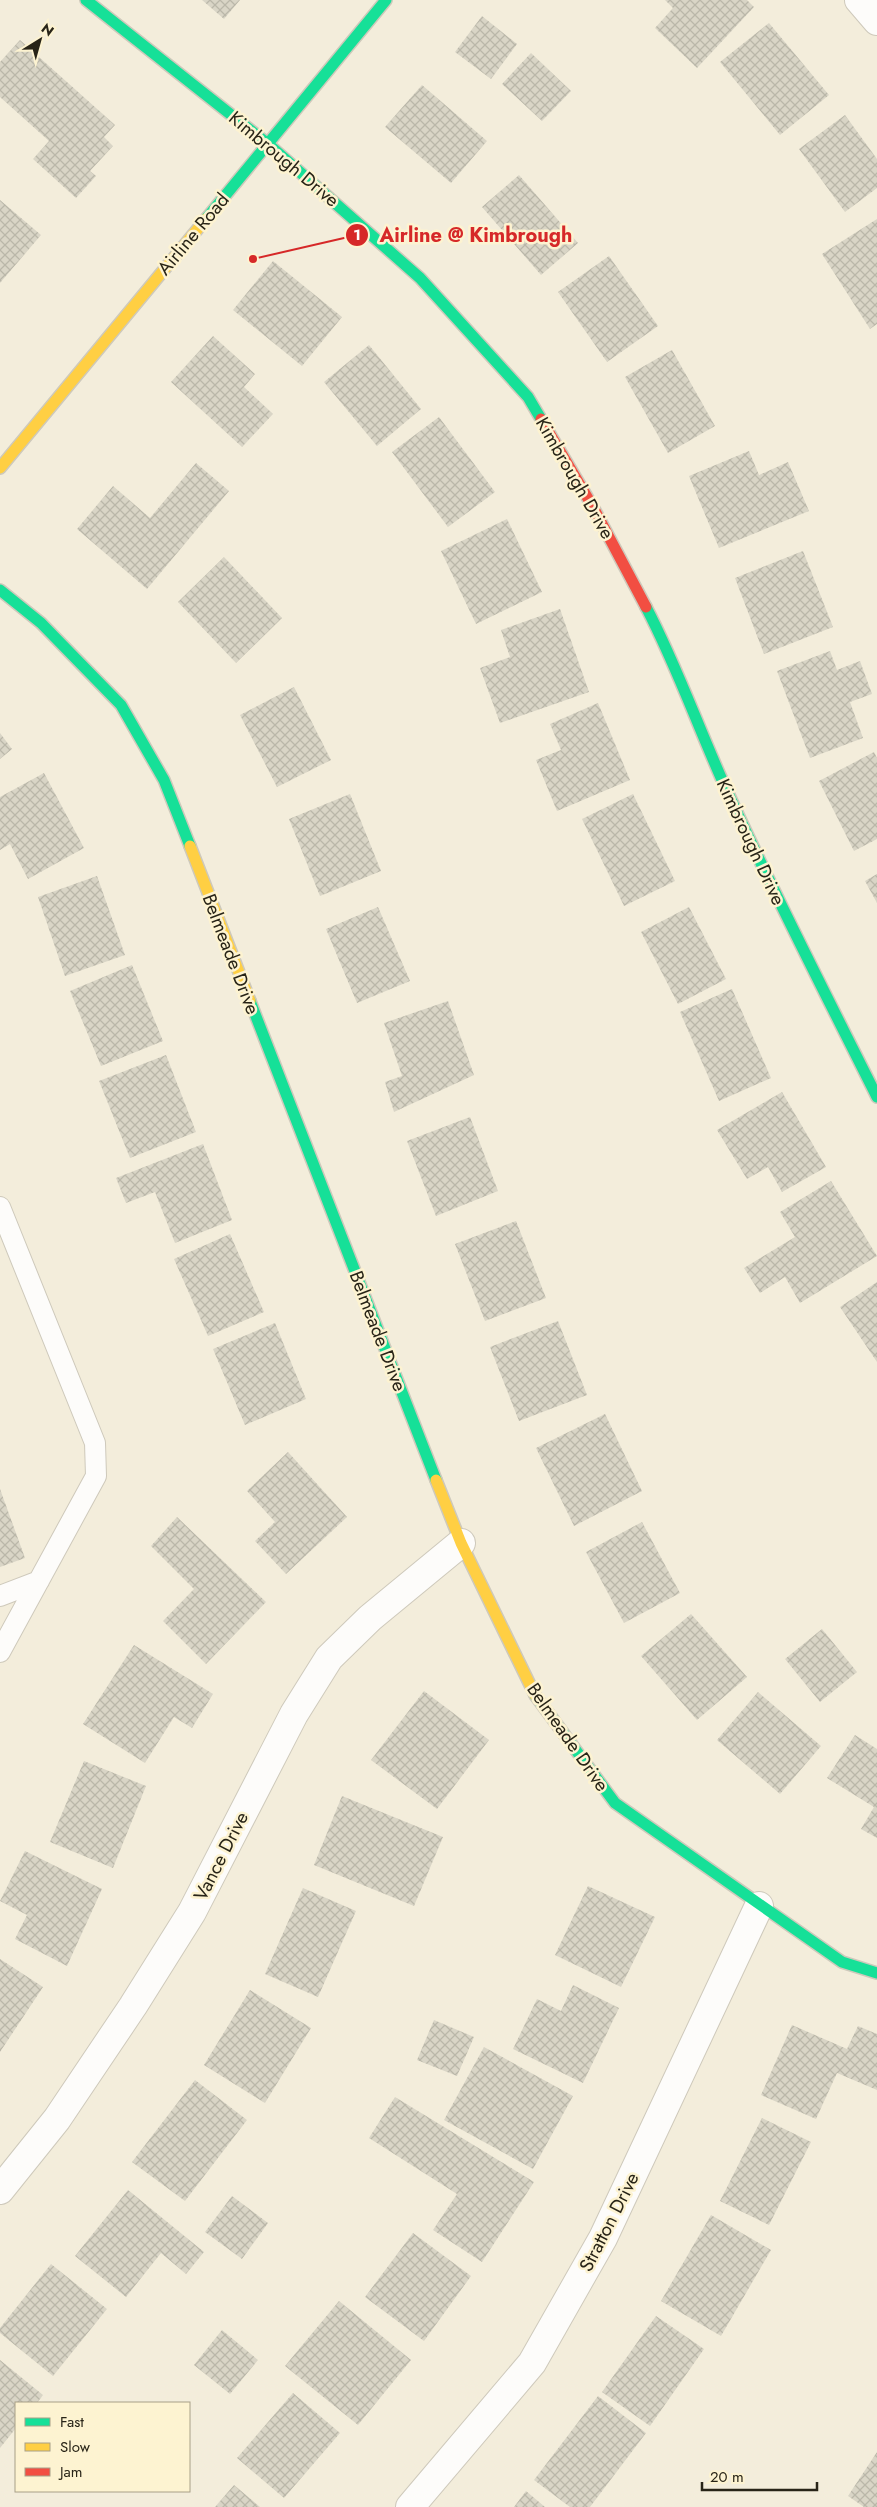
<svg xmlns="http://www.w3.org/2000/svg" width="877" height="2507" font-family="Jost,sans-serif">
<defs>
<pattern id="building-cross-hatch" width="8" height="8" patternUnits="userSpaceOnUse" patternTransform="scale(1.25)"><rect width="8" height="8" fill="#d9d5c6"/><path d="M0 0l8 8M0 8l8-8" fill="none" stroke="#bab7a9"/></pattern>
</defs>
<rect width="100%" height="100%" fill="#f3eddb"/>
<path fill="url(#building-cross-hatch)" d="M202 0H240L224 19Z
M665 0H747L754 7 697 68 655 28 673 8Z
M482 16 517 44 491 79 455 52Z
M769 23 829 95 780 135 720 62Z
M20 40 115 125 104 137 113 146 90 171 96 176 76 198 33 159 49 141 0 97V62Z
M531 53 571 91 542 121 502 84Z
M422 85 487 141 451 183 385 127Z
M845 115 877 159V188L845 212 799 149Z
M519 175 578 243 541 275 482 207Z
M0 200 41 235 0 283Z
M877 219V324L870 329 822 254Z
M609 256 658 326 607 362 558 292Z
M273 261 342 317 302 366 233 310Z
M213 336 255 374 244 387 273 414 242 447 171 382Z
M369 345 421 409 377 446 324 382Z
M672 350 715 426 668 453 625 377Z
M439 417 495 492 448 527 392 452Z
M749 451 759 475 788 462 809 511 719 548 689 476Z
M196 463 229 491 147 589 77 529 113 486 150 518Z
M507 519 542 592 476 624 441 551Z
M803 551 833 627 764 654 735 578Z
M224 557 282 618 236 663 178 602Z
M560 609 589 692 500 723 480 668 510 657 501 630Z
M830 651 837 670 860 661 872 694 850 702 863 738 810 758 777 671Z
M294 687 331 760 277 787 240 715Z
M598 703 630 780 557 811 536 760 561 750 550 724Z
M0 733 12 749 0 759Z
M874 752 877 758V839L854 851 819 781Z
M44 773 84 848 28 879 10 844 0 850V797Z
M350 794 381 871 320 896 289 819Z
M633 794 675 881 624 906 582 819Z
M877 874V903L865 881Z
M97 876 125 955 65 976 38 897Z
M378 907 410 981 357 1003 326 929Z
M689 907 726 979 678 1004 641 932Z
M132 965 163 1041 101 1066 70 991Z
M732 989 771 1078 719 1101 680 1012Z
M448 1001 474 1075 394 1112 385 1082 402 1076 384 1023Z
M166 1055 196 1132 130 1158 99 1081Z
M782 1092 826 1167 782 1192 768 1167 747 1179 717 1130Z
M470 1117 498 1191 436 1216 407 1141Z
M203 1144 232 1220 175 1243 155 1192 126 1203 116 1178Z
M831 1181 877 1256 800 1303 785 1277 760 1293 744 1268 795 1237 780 1212Z
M516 1221 546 1298 485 1321 455 1244Z
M230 1234 264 1312 208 1336 174 1259Z
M877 1282V1362L840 1307Z
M558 1321 587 1395 519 1421 490 1347Z
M275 1323 306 1399 245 1425 213 1349Z
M605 1414 642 1491 574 1526 536 1448Z
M288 1452 347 1517 286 1574 255 1541 275 1522 247 1491Z
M0 1489 25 1558 0 1567Z
M177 1517 266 1602 206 1664 163 1621 194 1589 151 1546Z
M642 1522 680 1593 624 1623 586 1552Z
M691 1614 747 1677 697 1720 641 1656Z
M822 1629 857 1672 820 1702 785 1659Z
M134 1645 213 1694 192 1728 174 1717 145 1763 83 1724Z
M424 1691 489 1740 437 1809 371 1760Z
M758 1692 821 1746 780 1794 717 1740Z
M855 1735 877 1749V1838L861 1829 874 1807 827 1778Z
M84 1761 146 1786 113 1868 50 1842Z
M342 1796 443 1837 414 1906 314 1865Z
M25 1851 102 1889 67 1966 15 1939 27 1915 0 1901Z
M588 1886 655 1917 621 1987 555 1955Z
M303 1888 356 1911 318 1997 265 1974Z
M0 1959 43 1987 0 2052Z
M573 1985 619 2008 583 2083 513 2049 537 1999 561 2011Z
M250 1990 311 2028 265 2103 204 2065Z
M434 2020 474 2037 457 2076 417 2060Z
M792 2025 847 2049 858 2026 877 2034V2090L837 2073 816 2119 761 2095Z
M484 2047 573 2096 533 2169 444 2120Z
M195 2080 247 2120 185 2201 132 2162Z
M395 2097 534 2182 482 2262 433 2230 457 2194 369 2138Z
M762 2118 811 2142 769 2225 720 2201Z
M128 2190 204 2252 186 2274 161 2253 126 2297 75 2256Z
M232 2196 268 2223 242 2259 205 2232Z
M711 2215 771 2250 721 2336 661 2301Z
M413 2233 471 2276 424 2341 365 2297Z
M51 2264 107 2309 53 2376 0 2333V2328Z
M339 2301 411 2360 358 2425 285 2366Z
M656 2316 704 2349 650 2426 602 2392Z
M222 2330 258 2360 230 2394 194 2365Z
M0 2360 43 2395 37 2403H16V2428L0 2448Z
M293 2393 340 2433 284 2498 237 2458Z
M598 2396 646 2433 590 2507H570L534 2480Z
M877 2452V2507H864L848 2496Z
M234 2485 260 2507H215Z
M526 2491 545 2507H514Z"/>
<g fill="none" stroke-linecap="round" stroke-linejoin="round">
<g stroke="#cec9bb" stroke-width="22">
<path id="lane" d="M0 1207 95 1443 96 1476 0 1652
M0 1596 39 1581"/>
</g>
<g stroke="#cec9bb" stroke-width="30">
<path id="street" d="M859 0 877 21
M0 2190 57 2119 133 2006 192 1912 294 1714 329 1658 370 1618 461 1543
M410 2507 532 2363 603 2238 759 1906"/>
</g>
<g stroke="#cec9bb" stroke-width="14">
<path id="fast" d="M86 0 268 144 420 278 528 397 541 419
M206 219 386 0
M0 590 41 623 121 705 164 780 190 846
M646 607C677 666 699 730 727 791 774 894 826 995 877 1097
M250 1001 436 1480
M535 1695 615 1803 842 1962 877 1973"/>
</g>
<g stroke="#cec9bb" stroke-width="14">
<path id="slow" d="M0 468 206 219
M190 846 250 1001
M436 1480 461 1543 535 1695"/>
</g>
<g stroke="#cec9bb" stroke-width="14">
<path id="jam" d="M541 419 593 507 646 607"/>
</g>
<use href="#lane" stroke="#fdfcfa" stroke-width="20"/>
<use href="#street" stroke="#fdfcfa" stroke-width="28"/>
<use href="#fast" stroke="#16e098" stroke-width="11"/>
<use href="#slow" stroke="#ffcf43" stroke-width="11"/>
<use href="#jam" stroke="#f24e42" stroke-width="11"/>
</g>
<g text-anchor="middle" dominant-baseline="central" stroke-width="5" stroke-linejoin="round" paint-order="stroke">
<g font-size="19" fill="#282417" stroke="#fdf3d1">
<text transform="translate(284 159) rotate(40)">Kimbrough Drive</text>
<text transform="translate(193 234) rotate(-50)">Airline Road</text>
<text transform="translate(575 478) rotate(60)">Kimbrough Drive</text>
<text transform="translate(751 842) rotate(65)">Kimbrough Drive</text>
<text transform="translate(231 954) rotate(69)">Belmeade Drive</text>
<text transform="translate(378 1331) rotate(69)">Belmeade Drive</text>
<text transform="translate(568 1737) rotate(55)">Belmeade Drive</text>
<text transform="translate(221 1856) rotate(-63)">Vance Drive</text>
<text transform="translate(609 2222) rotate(-63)">Stratton Drive</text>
</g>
</g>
<path fill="none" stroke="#d62828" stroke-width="2" d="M253 259L357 235"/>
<g fill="#d62828" stroke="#fdf3d1" stroke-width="2">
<circle cx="253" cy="259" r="5"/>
<circle cx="357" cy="235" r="12"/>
</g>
<g font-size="15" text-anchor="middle" font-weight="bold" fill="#fff">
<text x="357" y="240">1</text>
</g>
<g font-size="20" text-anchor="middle" font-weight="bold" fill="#d62828" stroke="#fdf3d1" stroke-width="5" stroke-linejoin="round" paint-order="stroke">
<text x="476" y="242">Airline @ Kimbrough</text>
</g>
<rect x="15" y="2402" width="175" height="90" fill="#fdf3d1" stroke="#a8a087"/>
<rect x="25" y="2418" width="25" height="8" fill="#16e098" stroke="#a8a087"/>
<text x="60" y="2427" font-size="15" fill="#282417">Fast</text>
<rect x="25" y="2443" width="25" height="8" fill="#ffcf43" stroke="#a8a087"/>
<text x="60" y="2452" font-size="15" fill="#282417">Slow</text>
<rect x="25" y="2468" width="25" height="8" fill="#f24e42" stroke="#a8a087"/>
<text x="60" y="2477" font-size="15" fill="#282417">Jam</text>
<g transform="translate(40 40) rotate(37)" stroke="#fdf3d1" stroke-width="4" paint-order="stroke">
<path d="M0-4L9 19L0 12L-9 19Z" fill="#282417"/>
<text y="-8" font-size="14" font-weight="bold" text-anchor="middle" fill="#282417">N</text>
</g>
<path d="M702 2482v8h115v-8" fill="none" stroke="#282417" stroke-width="2.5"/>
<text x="710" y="2482" font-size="15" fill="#282417" stroke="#fdf3d1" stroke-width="4" paint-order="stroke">20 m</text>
</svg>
